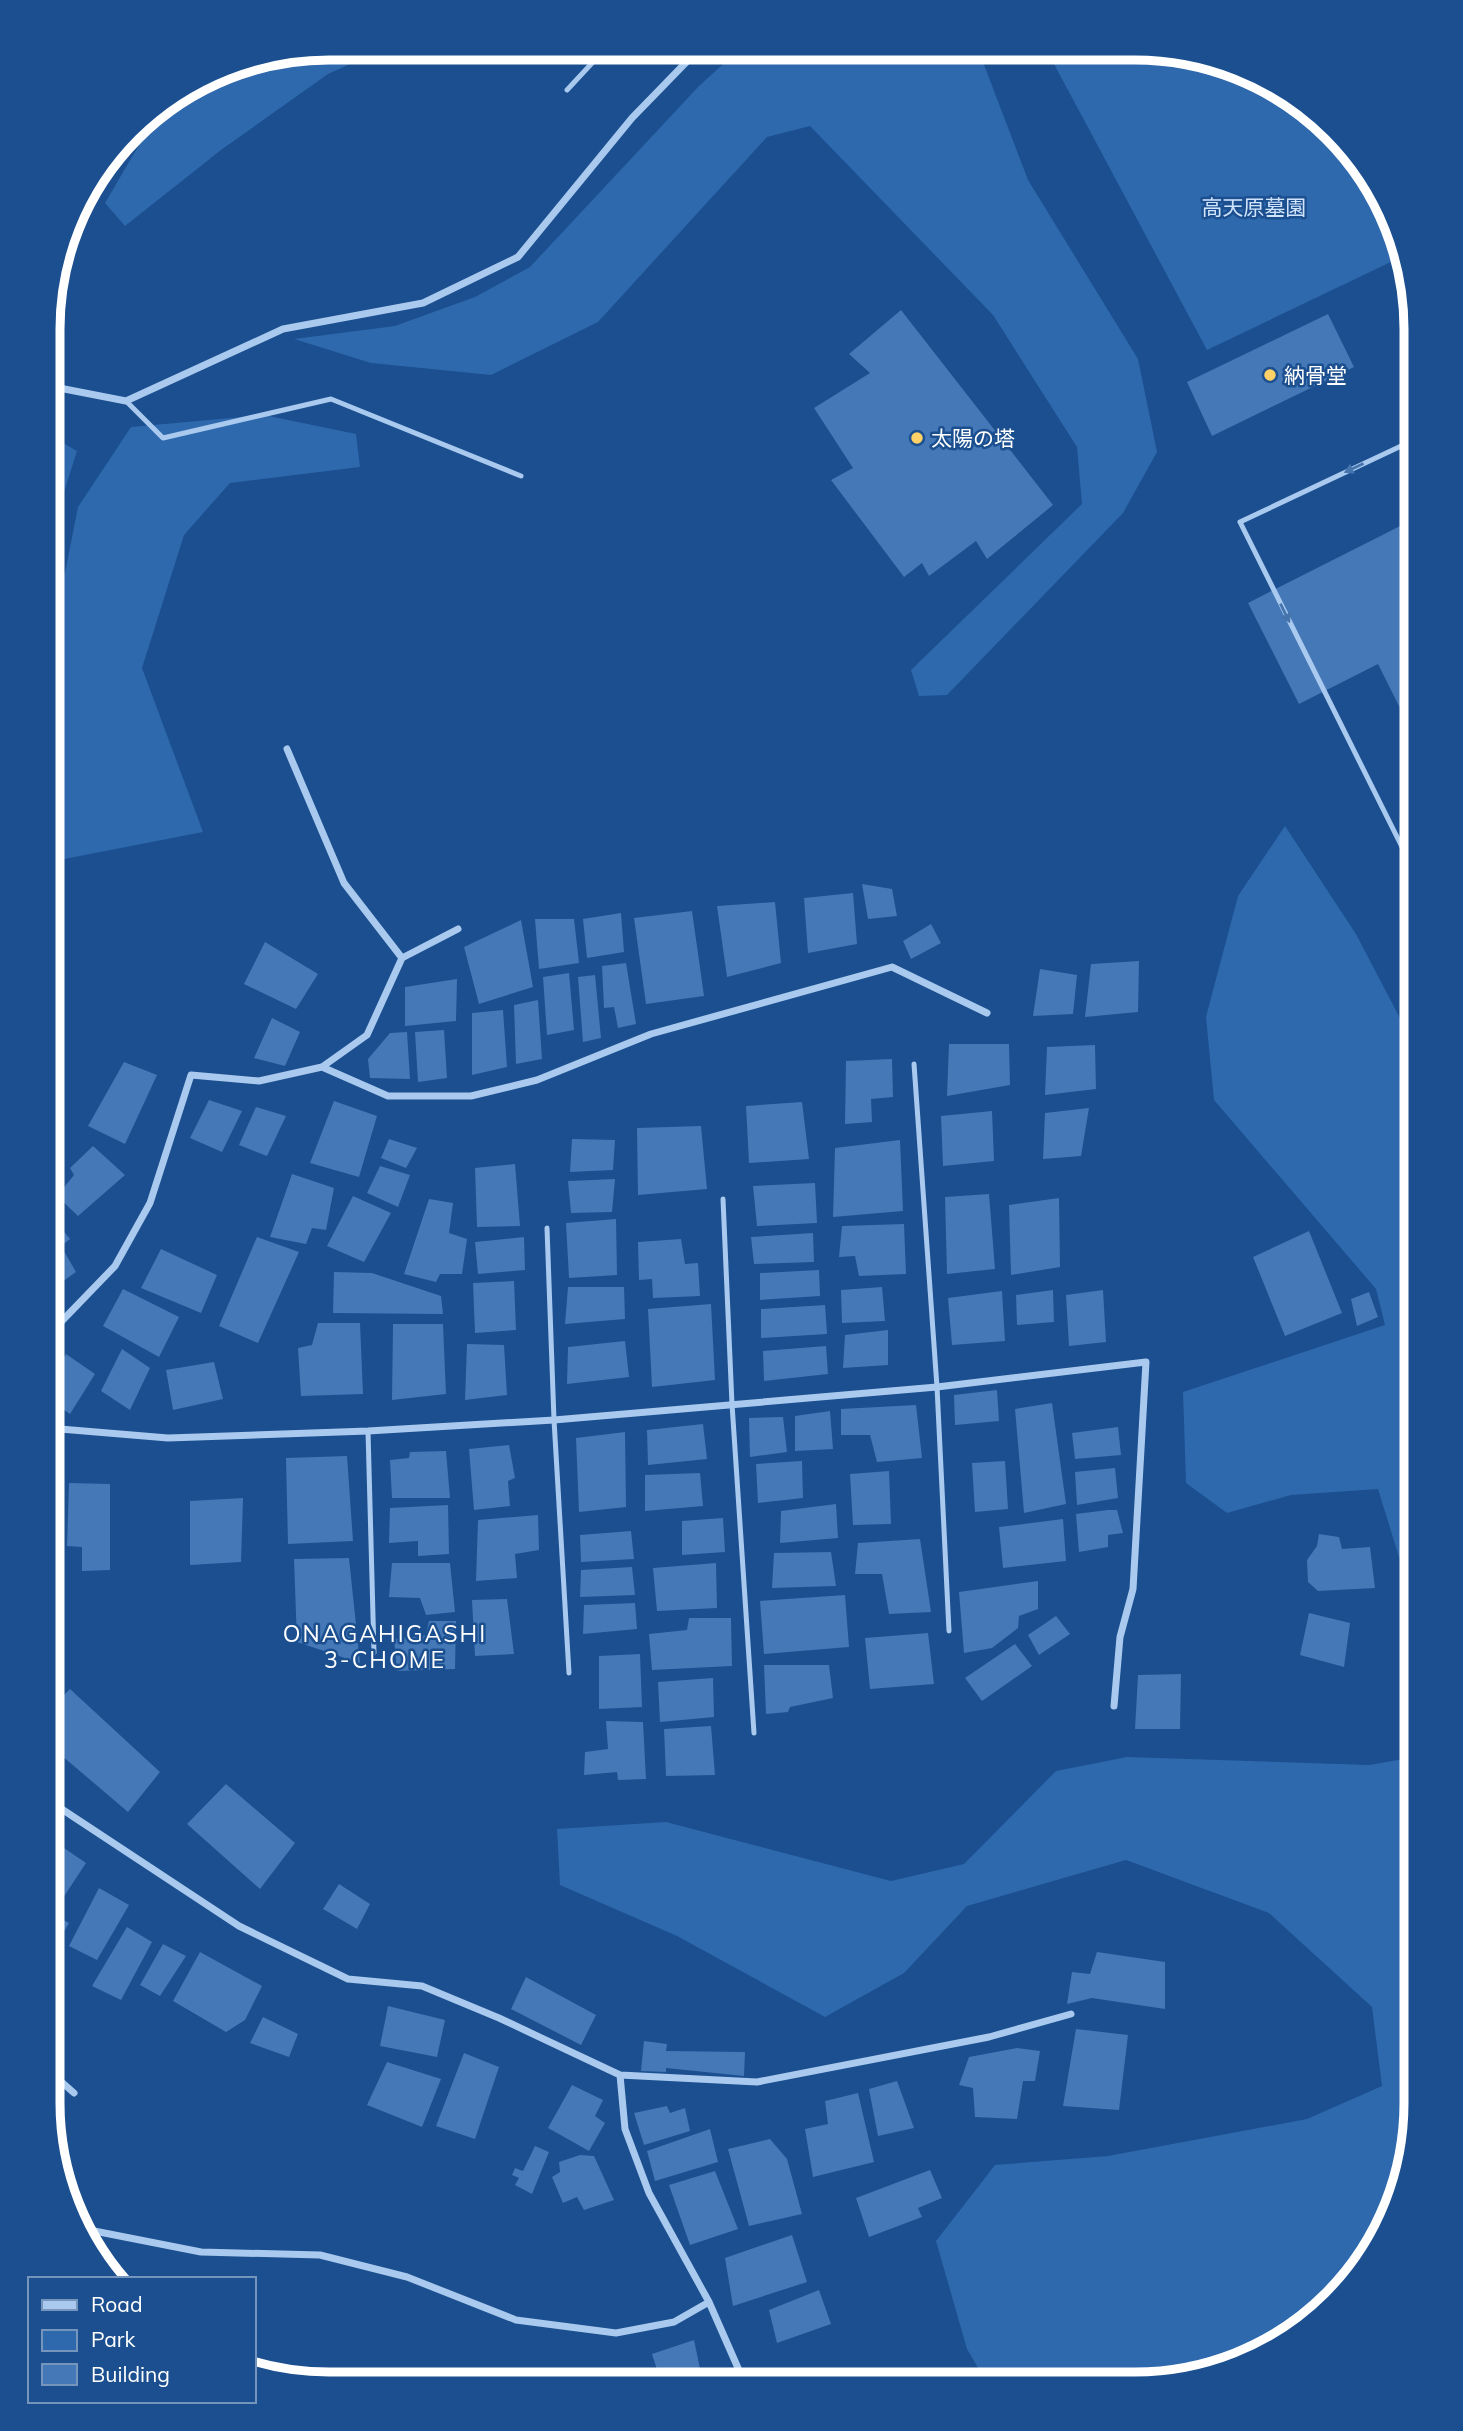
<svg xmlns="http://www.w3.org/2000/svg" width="1463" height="2431" font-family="Mulish,'Noto Sans JP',sans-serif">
<rect width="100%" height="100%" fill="#1b4f8f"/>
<path fill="#2e69ad" d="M328 47H388L328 74 221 150 125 226 105 203C135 155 164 87 223 68 256 57 294 54 328 47Z
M741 48 978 49 1028 180 1138 359 1157 452 1123 513 947 695 919 696 911 670 1082 504 1077 447 993 315 810 126 767 137 598 322 491 375 371 363 294 339 395 326 475 297 530 267 699 86Z
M1046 49 1172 50 1243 69 1306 106 1358 158 1395 221V260L1207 350Z
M264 415 356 434 360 467 230 483 184 535 142 668 203 832 49 862V601L65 573 78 507 131 427Z
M49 435 77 451 49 539Z
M1285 826 1356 934 1415 1047V1593L1399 1557 1378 1489 1291 1495 1227 1513 1186 1483 1183 1392 1385 1325 1376 1289 1214 1100 1206 1017 1238 896Z
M1127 1757 1369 1765 1415 1757V2121L1401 2193 1358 2273 1306 2325 1242 2363 1135 2384 987 2383 967 2349 936 2241 995 2165 1108 2156 1307 2119 1382 2086 1372 2007 1269 1913 1126 1860 967 1906 904 1973 825 2017 677 1936 560 1885 557 1829 666 1822 891 1881 964 1864 1056 1771Z"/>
<path fill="#4478b7" d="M901 310 1053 505 987 559 976 541 929 576 922 563 904 577 831 480 853 468 814 408 870 373 849 354Z
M1328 314 1354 367 1212 436 1187 382Z
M1416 518V740L1378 664 1299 704 1248 603Z
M862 884 892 889 897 916 868 919Z
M853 893 857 944 808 953 804 898Z
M775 902 781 963 727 977 717 906Z
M692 911 704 996 646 1004 634 918Z
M621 913 624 952 587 958 583 919Z
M535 919H574L579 963 539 969Z
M521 920 533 987 479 1004 464 947Z
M931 924 941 943 911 959 903 941Z
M265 942 318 974 296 1009 244 984Z
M1139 961 1138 1012 1085 1017 1091 964Z
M626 963 636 1024 618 1028 614 1007 604 1008 602 966Z
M1040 969 1077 975 1073 1014 1033 1016Z
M569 973 574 1030 547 1035 543 977Z
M595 975 601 1038 583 1042 578 977Z
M457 979 456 1021 405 1026V987Z
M538 1000 542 1059 516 1064 514 1005Z
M503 1010 507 1067 472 1075V1013Z
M272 1018 300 1032 285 1066 254 1058Z
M444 1030 447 1078 418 1082 415 1032Z
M407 1032 410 1079 370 1078 368 1059 390 1033Z
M949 1044H1009L1010 1085 947 1096Z
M1095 1045 1096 1089 1045 1095 1047 1047Z
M892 1059 893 1097 871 1099 872 1122 845 1124 846 1061Z
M124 1062 157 1075 125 1144 88 1126Z
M209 1100 242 1111 222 1152 190 1138Z
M334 1101 377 1116 359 1177 310 1163Z
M802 1102 809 1159 749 1163 746 1106Z
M256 1107 286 1116 267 1156 239 1145Z
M1089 1108 1081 1156 1043 1159 1045 1113Z
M992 1111 994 1161 943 1166 941 1116Z
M701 1126 707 1189 638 1195 637 1128Z
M389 1139 417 1148 406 1168 381 1158Z
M572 1139 615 1140 613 1170 570 1172Z
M900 1140 903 1211 833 1217 835 1148Z
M93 1146 125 1175 78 1216 57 1196 74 1175 70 1168Z
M515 1164 520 1226 477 1227 475 1168Z
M380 1166 410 1175 398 1207 367 1193Z
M292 1174 334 1188 326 1230 312 1228 306 1244 270 1237Z
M615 1179 612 1212 571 1213 568 1181Z
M815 1183 817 1223 757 1226 753 1186Z
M989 1194 995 1269 947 1274 945 1197Z
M353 1196 391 1213 364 1262 327 1246Z
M1059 1198 1060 1267 1011 1275 1009 1205Z
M429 1199 453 1203 449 1233 467 1239 462 1274H440L436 1282 404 1274Z
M48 1212 70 1239 61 1246 76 1272 58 1285 48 1273Z
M616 1219 617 1275 569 1278 566 1223Z
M904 1224 906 1274 859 1276 855 1256 839 1257 842 1226Z
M1309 1231 1342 1313 1285 1336 1253 1257Z
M813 1233 814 1262 754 1264 751 1237Z
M257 1237 299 1252 258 1343 219 1326Z
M524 1237 525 1270 478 1274 475 1242Z
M681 1239 685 1264 698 1263 700 1296 653 1298 652 1279 639 1280 638 1242Z
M161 1249 217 1275 201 1313 141 1288Z
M819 1270 820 1296 760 1300V1273Z
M334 1272 372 1273 441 1296 443 1314 333 1313Z
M514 1281 516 1330 475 1333 473 1283Z
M568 1287H624L625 1319 565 1324Z
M882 1287 885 1321 842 1323 841 1290Z
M123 1289 179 1317 159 1357 103 1326Z
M1053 1290 1054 1322 1017 1325 1016 1295Z
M1103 1290 1106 1342 1069 1346 1066 1295Z
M1002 1291 1005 1341 952 1345 948 1298Z
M1369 1292 1378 1317 1357 1326 1351 1299Z
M711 1304 715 1380 652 1387 648 1309Z
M825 1305 827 1334 761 1338V1309Z
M318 1323H360L363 1394 301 1396 298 1348 312 1345Z
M393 1324H443L446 1394 392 1400Z
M888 1330V1365L843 1368 845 1335Z
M625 1341 629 1377 567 1384 568 1347Z
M467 1344 504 1345 507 1395 465 1400Z
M826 1346 828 1374 764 1381 763 1351Z
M122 1349 150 1368 130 1410 101 1391Z
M66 1354 95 1374 70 1414 48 1399V1383Z
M214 1362 223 1399 173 1410 166 1370Z
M997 1390 999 1421 955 1425 954 1395Z
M1052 1403 1066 1504 1024 1513 1015 1409Z
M916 1405 922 1458 877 1462 870 1435H841V1409Z
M830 1411 833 1449 795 1451V1416Z
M783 1417 787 1452 750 1457 749 1418Z
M703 1424 707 1459 648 1465 647 1430Z
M1118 1427 1121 1455 1075 1459 1072 1433Z
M625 1432 626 1507 579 1512 576 1438Z
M509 1445 515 1478 508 1481 510 1506 474 1510 469 1449Z
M446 1451 450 1498H392L390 1460 409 1458 410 1452Z
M347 1456 353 1541 288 1544 286 1458Z
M48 1457H56V1558H48Z
M802 1461 803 1498 758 1503 756 1464Z
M1005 1461 1008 1509 975 1512 972 1463Z
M1115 1468 1118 1498 1077 1505 1075 1472Z
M889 1471 891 1524 853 1525 850 1474Z
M700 1473 703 1506 645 1511V1475Z
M69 1483 110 1484V1570L82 1571V1547L67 1546Z
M243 1498 241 1562 190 1565V1501Z
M836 1504 838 1538 780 1543 781 1511Z
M448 1505 449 1554 418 1556V1541L389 1543 390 1508Z
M1108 1510H1117L1123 1533 1108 1535V1547L1079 1552 1076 1514Z
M538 1515 539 1550 515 1554 517 1578 476 1581 478 1520Z
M723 1518 725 1552 682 1555V1521Z
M1063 1519 1066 1561 1003 1568 999 1527Z
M631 1531 634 1559 581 1562 580 1535Z
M1319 1534 1339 1537 1342 1549 1370 1547 1375 1588 1318 1591 1308 1582 1307 1560 1317 1546Z
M920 1539 931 1612 889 1614 882 1574H855L858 1543Z
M831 1552 836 1586 772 1588 774 1553Z
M349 1558 360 1663 297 1642 294 1559Z
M392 1563H450L455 1612 426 1615 420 1598 389 1597Z
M716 1563 717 1608 657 1611 653 1568Z
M632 1567 635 1595 580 1597 581 1570Z
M1038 1581V1609L1019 1616 1018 1628 992 1648 964 1653 959 1592Z
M845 1595 849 1647 764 1654 760 1601Z
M507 1599 514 1654 475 1656 472 1600Z
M635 1603 637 1629 583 1634 584 1605Z
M1309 1613 1350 1623 1344 1667 1300 1655Z
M1056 1616 1070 1634 1039 1655 1028 1635Z
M689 1618H731L732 1666 652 1670 649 1634 687 1630Z
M429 1621H456L455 1669 397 1671 394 1639 426 1635Z
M928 1633 934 1684 870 1689 865 1638Z
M1015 1644 1032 1666 982 1701 965 1678Z
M640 1654 642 1707 599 1709V1656Z
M764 1665H829L833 1698 790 1707 788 1712 766 1714Z
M1181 1674 1180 1729H1135L1138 1675Z
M713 1678 714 1717 660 1722 658 1682Z
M70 1689 160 1772 128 1812 48 1744V1711Z
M606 1721 643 1722 646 1779 618 1780 617 1772 584 1775 585 1752 608 1749Z
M711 1726 715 1775 666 1776 664 1729Z
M226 1784 295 1843 260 1889 187 1824Z
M48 1837 86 1863 57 1907 48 1901Z
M339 1884 370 1904 357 1929 323 1909Z
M99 1888 129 1905 97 1960 69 1946Z
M47 1911 69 1923 47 1961Z
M127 1927 152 1942 121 2000 92 1986Z
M163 1944 186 1956 160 1996 140 1985Z
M200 1952 262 1986 245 2020 226 2032 173 2001Z
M1097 1952 1165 1962V2009L1092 1998 1067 2004 1072 1972 1090 1974Z
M526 1977 596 2015 581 2045 511 2009Z
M388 2006 445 2020 437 2057 380 2046Z
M263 2017 298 2034 289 2057 250 2043Z
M1076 2029 1128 2035 1119 2110 1063 2106Z
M644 2041 667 2044 666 2051 745 2052 744 2076 666 2068V2072L641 2071Z
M1017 2048 1040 2051 1035 2081H1023L1017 2119 975 2117 973 2088 959 2085 969 2057Z
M464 2053 499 2067 475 2139 436 2126Z
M387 2062 441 2079 422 2127 367 2105Z
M897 2081 914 2128 878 2136 869 2089Z
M572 2085 603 2100 595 2116 605 2123 589 2151 548 2128Z
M858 2093 874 2162 813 2177 805 2129 828 2124 825 2101Z
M667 2106 670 2113 685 2108 690 2131 644 2145 634 2113Z
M710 2129 718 2162 655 2181 647 2151Z
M770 2139 787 2159 802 2214 749 2226 728 2149Z
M535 2146 549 2152 532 2194 515 2185 519 2178 512 2175 515 2168 523 2171Z
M580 2155 594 2156 614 2200 584 2210 577 2197 563 2203 552 2177 560 2172 559 2162Z
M930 2170 942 2198 918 2208 922 2217 869 2237 856 2198Z
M715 2171 738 2229 690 2245 669 2185Z
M792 2235 807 2282 733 2306 725 2258Z
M819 2290 831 2324 777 2343 769 2310Z
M694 2340 703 2383 661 2382 652 2354Z
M790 2369 796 2383H760Z"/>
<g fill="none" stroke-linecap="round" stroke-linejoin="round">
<path stroke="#a9c9ee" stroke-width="5" d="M567 90 606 48
M126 401 163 438 331 399 521 476
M1416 875 1240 522 1416 439
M914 1064 937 1387 949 1631
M723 1199 732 1404 754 1733
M547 1228 554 1420 569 1673
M368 1431 374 1653"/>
<path stroke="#a9c9ee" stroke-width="7" d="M49 386 126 401 283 329 423 303 518 257 632 118 700 48
M402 958 458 929
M322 1067 388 1096H471L537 1080 651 1034 892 967 987 1013
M48 1330 59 1324 115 1266 150 1203 191 1075 259 1081 322 1067 367 1035 402 958 344 883 287 749
M48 1428 168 1438 368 1431 554 1420 937 1387 1146 1362 1133 1589 1120 1637 1114 1706
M48 1800 239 1926 348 1979 422 1986 499 2018 620 2075 757 2082 989 2037 1071 2014
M47 2069 74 2093
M620 2075 625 2129 649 2193 709 2302 738 2368
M79 2228 201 2252 320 2255 407 2277 516 2320 616 2333 674 2322 709 2302"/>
</g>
<defs><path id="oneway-solid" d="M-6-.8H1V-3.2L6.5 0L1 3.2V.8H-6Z" transform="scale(1.75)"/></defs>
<g fill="#4674ac">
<use href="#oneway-solid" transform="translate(1354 468) rotate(155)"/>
<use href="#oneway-solid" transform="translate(1285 613) rotate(64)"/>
</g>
<g fill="#ffd166" stroke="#1b4f8f" stroke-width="2.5">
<circle cx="1270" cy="375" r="7"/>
<circle cx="917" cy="438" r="7"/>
</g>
<g text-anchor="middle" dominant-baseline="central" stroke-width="5" stroke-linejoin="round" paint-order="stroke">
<g font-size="21" fill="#cfe3fa" stroke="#1b4f8f">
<text x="1254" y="207">高天原墓園</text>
</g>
<g font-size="21" fill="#fff" stroke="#1b4f8f" text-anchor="start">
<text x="1284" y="375">納骨堂</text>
<text x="931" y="438">太陽の塔</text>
</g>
<g font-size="23" letter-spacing="2" fill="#fff" stroke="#1b4f8f">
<text x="385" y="1633">ONAGAHIGASHI<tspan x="385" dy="26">3-CHOME</tspan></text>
</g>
</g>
<path d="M0 0H1463V2431H0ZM329 60H1135A269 269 0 0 1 1404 329V2103A269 269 0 0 1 1135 2372H329A269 269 0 0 1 60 2103V329A269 269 0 0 1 329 60Z" fill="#1b4f8f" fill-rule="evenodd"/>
<path fill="none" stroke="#fff" stroke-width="9" d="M329 60H1135A269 269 0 0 1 1404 329V2103A269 269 0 0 1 1135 2372H329A269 269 0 0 1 60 2103V329A269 269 0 0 1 329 60Z"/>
<rect x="28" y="2277" width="228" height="126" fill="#1b4f8f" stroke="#7695bc" stroke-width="2"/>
<rect x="42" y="2300" width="35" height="10" fill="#a9c9ee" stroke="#7695bc" stroke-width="2"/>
<text x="91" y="2312" font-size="21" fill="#ffffff">Road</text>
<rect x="42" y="2330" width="35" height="21" fill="#2e69ad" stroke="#7695bc" stroke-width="2"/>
<text x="91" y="2347" font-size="21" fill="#ffffff">Park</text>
<rect x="42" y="2364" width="35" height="21" fill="#4478b7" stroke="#7695bc" stroke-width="2"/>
<text x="91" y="2382" font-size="21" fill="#ffffff">Building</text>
</svg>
